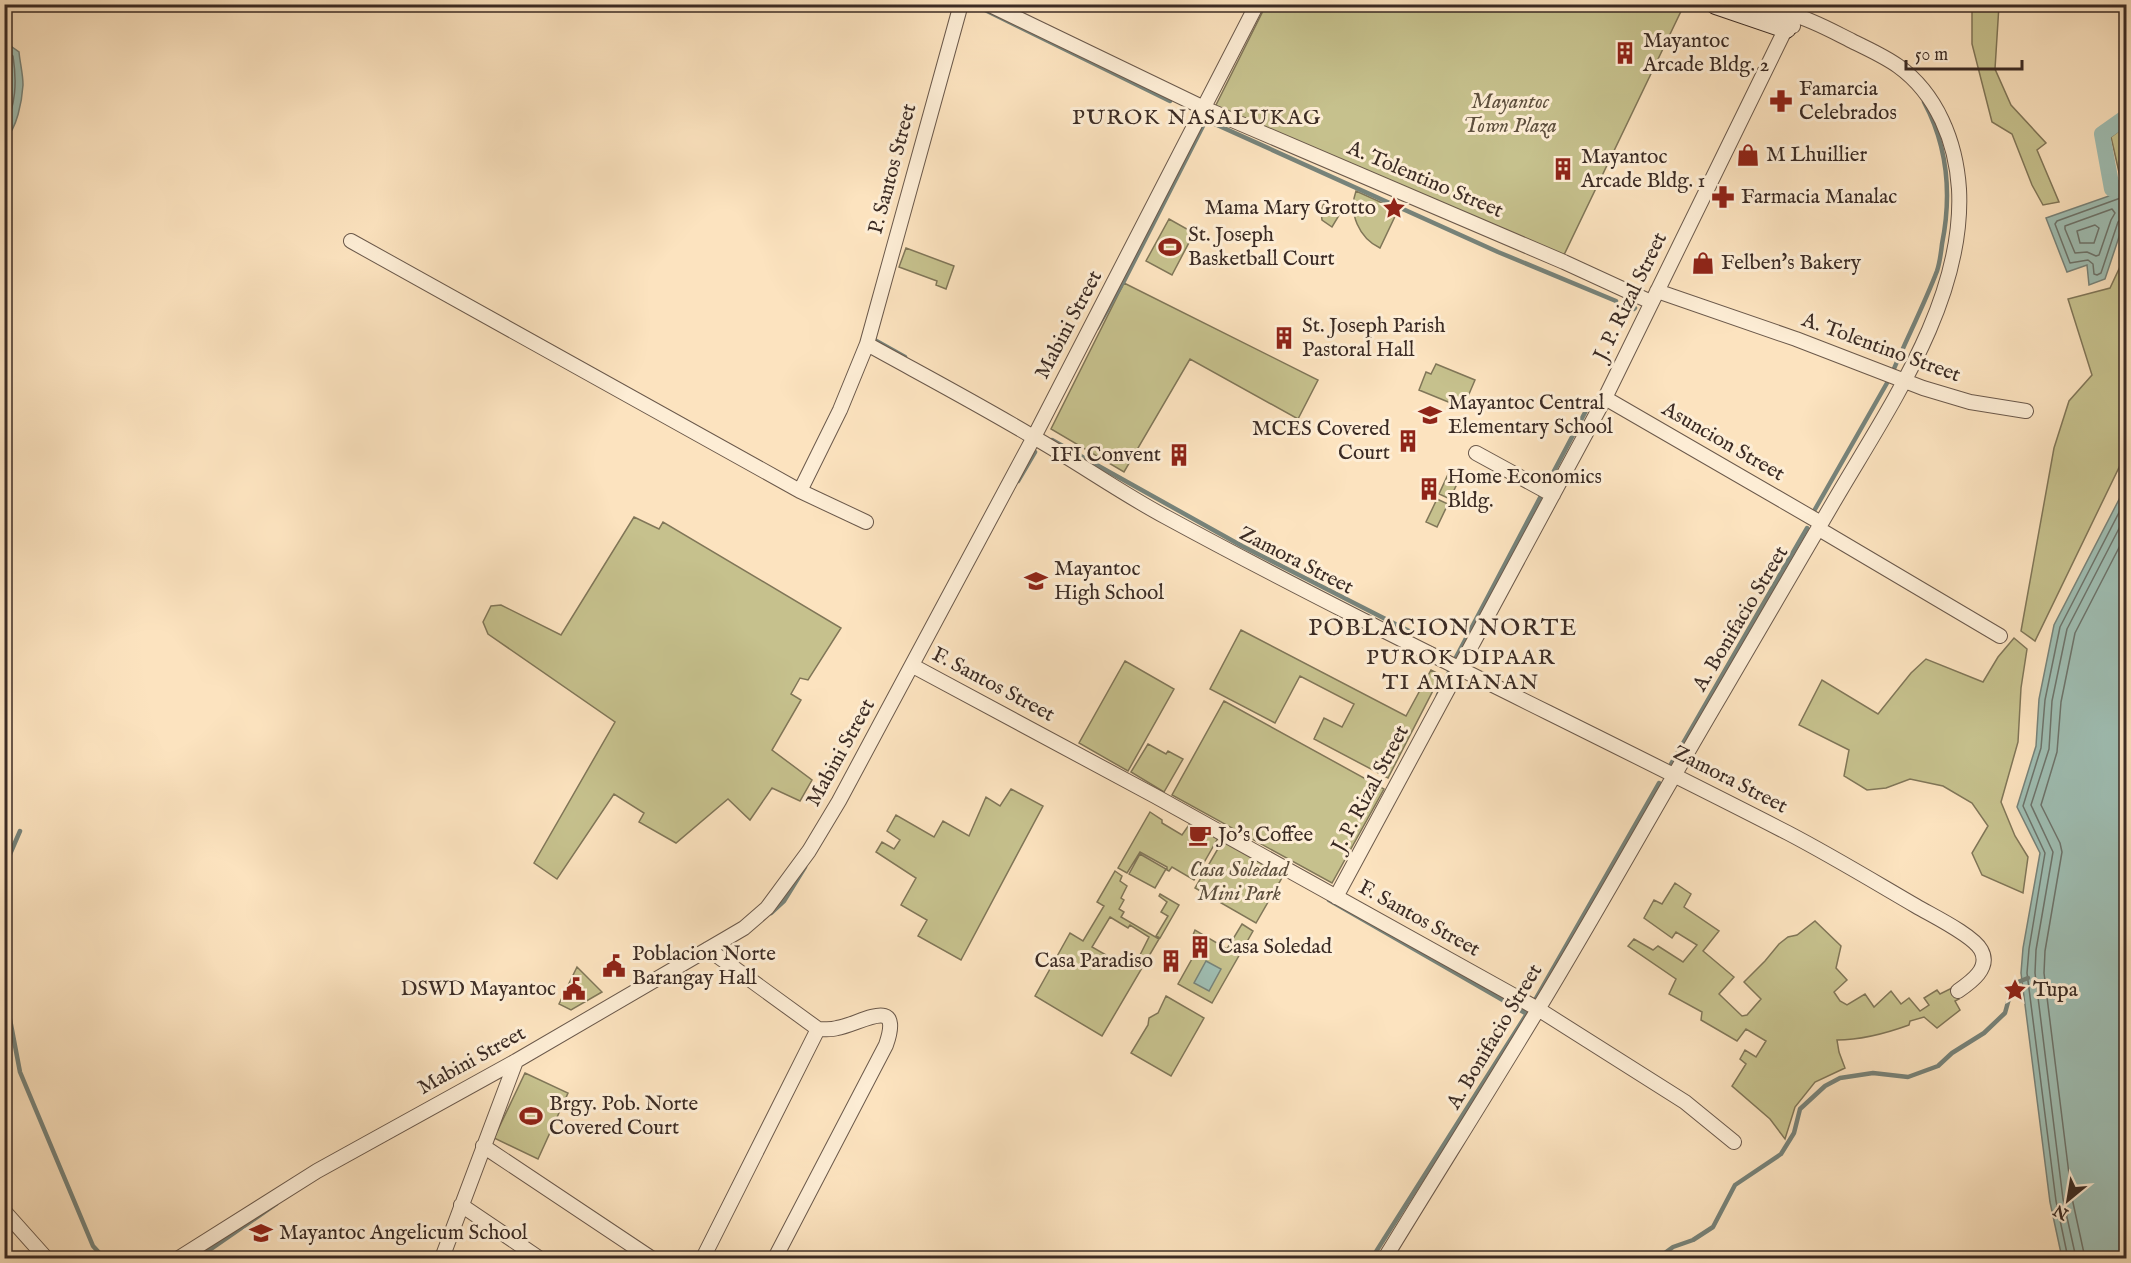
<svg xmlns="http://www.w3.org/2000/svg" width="2131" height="1263" font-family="'IM FELL English',serif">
<rect width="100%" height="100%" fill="#fce3bf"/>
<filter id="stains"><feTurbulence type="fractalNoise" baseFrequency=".00333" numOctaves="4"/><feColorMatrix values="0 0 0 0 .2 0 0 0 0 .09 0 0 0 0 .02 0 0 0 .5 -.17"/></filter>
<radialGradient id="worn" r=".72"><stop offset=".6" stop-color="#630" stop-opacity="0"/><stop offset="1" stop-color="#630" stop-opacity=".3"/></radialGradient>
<path fill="#c6c18d" stroke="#807658" stroke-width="1.5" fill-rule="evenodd" d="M1266 5H1684L1563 257 1215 107Z
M1972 5H1999L1995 69 2011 105 2046 143 2037 150 2059 202 2043 205 2032 185 2012 134 1992 122 1972 44Z
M2126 126V180L2121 181 2111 137Z
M1356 191 1398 210 1380 248C1359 238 1348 213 1356 191Z
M1324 203 1341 212 1332 227 1322 220 1321 211Z
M1169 219 1194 233 1172 275 1146 261Z
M906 248 954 266 946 289 936 285 937 281 899 267Z
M2126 254V453L2035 641 2021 631 2054 448 2069 401 2092 375 2068 299 2110 288Z
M1124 283 1318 380 1298 419 1190 359 1124 472 1051 429Z
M1436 364 1475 380 1463 408 1419 390 1426 372 1431 374Z
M1450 470 1461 475 1450 499 1439 494Z
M1437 499 1448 504 1437 527 1426 522Z
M634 517 659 529 663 522 841 628 808 680 800 678 791 694 801 700 772 750 812 780 800 801 772 788 750 820 728 799 676 843 639 822 644 813 614 794 557 879 534 863 615 722 488 634 483 622 491 606 501 605 561 635Z
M1241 630 1406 716 1431 670 1441 675 1388 778 1314 739 1324 718 1342 727 1354 704 1300 676 1275 723 1210 689Z
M2014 638 2027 649 2021 688 2018 742 2001 802 2015 836 2028 857 2023 893 1982 875 1972 853 1988 826 1972 803 1943 786 1910 779 1886 788 1867 790 1844 776 1849 750 1799 725 1822 680 1878 714 1911 673 1926 659 1983 682 1998 657Z
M1125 661 1174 689 1128 771 1079 743Z
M1224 701 1384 789 1332 883 1172 795Z
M1148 744 1166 754 1168 751 1183 759 1164 792 1131 772Z
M1011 789 1043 806 961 960 918 936 927 920 901 905 916 878 876 852 882 842 894 849 900 840 887 831 896 815 934 837 943 821 969 836 986 797 1000 806Z
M1150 812 1162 820V823L1182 835 1191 822 1218 838 1194 880 1172 867 1169 871 1167 870V867L1140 852 1127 873 1118 868Z
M1223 840 1283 876 1256 923 1195 888Z
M1140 854 1166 869 1155 888 1129 874Z
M1115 871 1122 876 1120 881 1127 886 1121 898 1124 900 1119 909 1124 912 1121 917 1159 939 1102 1036 1035 996 1070 933 1083 941 1104 906 1097 902ZM1110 917 1128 928 1130 925 1149 937 1137 961 1131 958 1125 966 1092 947Z
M1675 883 1691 894 1684 907 1719 931 1703 951 1734 977 1719 994 1742 1016 1747 1015 1761 999 1744 982 1765 961 1779 944 1788 937 1797 935 1815 921 1841 946 1836 968 1847 980 1834 992 1840 1001 1847 1005 1865 994 1874 1007 1891 991 1901 1004 1909 998 1920 1011 1929 1005 1924 998 1937 990 1940 994 1952 988 1959 999 1955 1001 1960 1010 1937 1028 1924 1017 1910 1021 1909 1025C1887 1033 1861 1040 1837 1040L1839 1052 1845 1068 1815 1082 1795 1107 1785 1139 1770 1119 1732 1086 1746 1064 1740 1059 1745 1050 1756 1057 1766 1041 1746 1029 1737 1041 1701 1020 1702 1012 1669 994 1676 979 1628 946 1634 939 1653 950 1658 946 1683 962 1697 945 1676 932 1672 938 1644 918 1654 900 1662 904Z
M1160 894 1179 905 1160 938 1156 936 1168 916 1161 912 1167 902 1159 896Z
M1242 924 1253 931 1212 1003 1178 984 1202 941 1193 935 1195 930 1227 949Z
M577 967 602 992 571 1010 559 1004Z
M1166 996 1204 1018 1171 1076 1131 1053 1148 1025 1149 1018 1158 1013Z
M525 1073 568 1093 538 1159 494 1138Z"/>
<path fill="#9fbeb3" stroke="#77837a" stroke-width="1.5" d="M5 42 19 52C20 63 23 74 23 85 22 101 17 129 5 139Z
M2126 190V216L2105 279 2089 285 2087 265 2067 272 2046 218Z
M2126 486V1258H2062L2050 1202 2021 973 2023 948 2040 853 2017 807 2036 746 2039 699 2054 625Z
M1206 961 1221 969 1209 991 1194 983Z"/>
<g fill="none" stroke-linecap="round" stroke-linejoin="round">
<path stroke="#6d746c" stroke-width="1.5" d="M4 49 13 56C17 82 16 105 4 129
M2126 196 2057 221 2055 224 2070 263 2088 260 2093 264 2094 274 2097 275 2101 273 2118 222 2122 218H2126
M2112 209 2115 213 2111 220 2099 255 2096 256 2087 252 2075 253 2065 229V226Z
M2095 225 2099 228 2094 243H2080L2077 231Z
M2068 1258 2056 1201 2027 973 2029 949 2045 853 2023 806 2041 748 2045 700 2060 627 2126 499
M2076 1258 2063 1199 2035 973 2036 950 2053 852 2031 805 2049 749 2052 701 2067 629 2126 515
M2085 1258 2072 1198 2044 973 2045 951 2062 852 2060 843 2041 805 2057 752 2061 702 2075 633 2126 534"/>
<path stroke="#77837a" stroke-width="4.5" d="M973 4 1170 101
M1123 283 1206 120 1498 252 1616 301
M1634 309 1635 308
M1097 328 1121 286
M871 338 905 357
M1893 371C1907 338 1924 305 1937 271 1940 262 1941 253 1942 244 1952 194 1948 147 1924 102
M1052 440 1242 546 1409 631
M1018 481 1035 452
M1546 486 1589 405
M1814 511 1887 383
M1453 663 1542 494
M1438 695 1450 670
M1671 764 1807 528
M4 868 20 831
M1329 900 1527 1014
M771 913 784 901 805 867
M4 988 20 1072 93 1246 104 1258
M1535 1000 1659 783
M198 1258 276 1204
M1372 1258 1528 1012
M1658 1258 1673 1247 1693 1240 1713 1227 1735 1185 1781 1154 1794 1133 1800 1109 1825 1086 1840 1078 1873 1073 1908 1077 1938 1066 1952 1053 1984 1033 2005 1013 2013 984 2028 978"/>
<path stroke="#9fbeb3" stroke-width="16" d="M2126 117 2102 134 2112 189 2126 187"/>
<g stroke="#6b594b" stroke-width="16">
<path id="minor" d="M988 4 1204 108 1564 262 1651 302
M351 241 800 491 866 522
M1657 291 1796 339 1923 388 1970 402 2026 411
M867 344C923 375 980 405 1035 438 1079 463 1121 493 1166 517 1370 628 1582 727 1788 833 1832 856 1873 881 1916 906 1931 915 1973 935 1981 950 1991 968 1971 982 1958 991
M1605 398 1821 523
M1476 453 1553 495
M800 491 840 410 867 344 961 4
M1819 529 2000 636
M913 666 1155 796 1538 1009 1685 1102 1734 1142
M1336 897 1605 398 1786 28 1793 26
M708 949 818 1029C824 1029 831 1030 837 1028 859 1025 904 993 886 1045L775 1258
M483 1146 651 1258
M461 1205 539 1258
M4 1211 46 1258
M179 1258 317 1171 516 1061 727 938 744 928 767 908 809 851 839 801 1034 437 1257 4
M442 1258 516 1061
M703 1258 818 1029
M1385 1258C1435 1176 1487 1094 1537 1011 1600 907 1659 800 1721 695 1758 631 1796 567 1833 503 1887 410 1965 301 1959 189 1956 142 1937 94 1898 66 1884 56 1868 49 1852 41 1832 31 1813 20 1791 14"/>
</g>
<g stroke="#3b2b24" stroke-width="22">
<path id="secondary" d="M1716 4 1786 28 1795 4
M1760 4 1791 14"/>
</g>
<use href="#minor" stroke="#fdedd5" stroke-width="14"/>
<use href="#secondary" stroke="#fdedd5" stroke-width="20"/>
</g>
<defs>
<g id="building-bare" transform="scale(1.8)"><path d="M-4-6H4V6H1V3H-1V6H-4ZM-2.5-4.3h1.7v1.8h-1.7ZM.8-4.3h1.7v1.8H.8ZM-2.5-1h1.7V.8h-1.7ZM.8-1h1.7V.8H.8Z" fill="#8f2418" stroke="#fdedd5" stroke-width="2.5" paint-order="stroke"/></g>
<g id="pharmacy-bare" transform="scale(1.8)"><path d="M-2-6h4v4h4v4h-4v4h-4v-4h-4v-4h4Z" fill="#8f2418" stroke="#fdedd5" stroke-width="2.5" paint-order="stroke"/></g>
<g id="shop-bare" transform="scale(1.8)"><path d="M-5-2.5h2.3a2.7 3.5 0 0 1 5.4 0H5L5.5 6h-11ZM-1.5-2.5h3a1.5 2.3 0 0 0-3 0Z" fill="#8f2418" stroke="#fdedd5" stroke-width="2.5" paint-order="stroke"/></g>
<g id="sight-bare" transform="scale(1.8)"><path d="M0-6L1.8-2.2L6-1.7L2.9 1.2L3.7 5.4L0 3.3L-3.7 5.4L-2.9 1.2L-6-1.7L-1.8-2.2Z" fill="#8f2418" stroke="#fdedd5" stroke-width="2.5" paint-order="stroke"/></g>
<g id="stadium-bare" transform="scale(1.8)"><path d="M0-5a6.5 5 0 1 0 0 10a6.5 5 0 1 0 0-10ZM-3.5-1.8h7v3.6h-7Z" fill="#8f2418" stroke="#fdedd5" stroke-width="2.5" paint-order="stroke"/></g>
<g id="school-bare" transform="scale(1.8)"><path d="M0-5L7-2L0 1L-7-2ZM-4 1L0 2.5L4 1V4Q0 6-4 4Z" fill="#8f2418" stroke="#fdedd5" stroke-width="2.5" paint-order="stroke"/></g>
<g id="cafe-bare" transform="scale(1.8)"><path d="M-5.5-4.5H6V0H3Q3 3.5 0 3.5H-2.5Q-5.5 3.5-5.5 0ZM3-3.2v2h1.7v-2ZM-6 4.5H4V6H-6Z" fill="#8f2418" stroke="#fdedd5" stroke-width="2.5" paint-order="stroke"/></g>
<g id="civic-bare" transform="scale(1.8)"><path d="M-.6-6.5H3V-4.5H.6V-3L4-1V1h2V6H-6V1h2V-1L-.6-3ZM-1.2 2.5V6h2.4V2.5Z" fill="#8f2418" stroke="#fdedd5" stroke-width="2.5" paint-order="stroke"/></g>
</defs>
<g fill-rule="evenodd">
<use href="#building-bare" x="1625" y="53"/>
<use href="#pharmacy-bare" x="1781" y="101"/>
<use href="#shop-bare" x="1748" y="155"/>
<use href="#building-bare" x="1563" y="169"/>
<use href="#pharmacy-bare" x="1723" y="197"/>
<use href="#sight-bare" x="1394" y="208"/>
<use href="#stadium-bare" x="1170" y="247"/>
<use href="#shop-bare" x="1703" y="263"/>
<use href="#building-bare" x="1284" y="338"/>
<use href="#school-bare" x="1430" y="415"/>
<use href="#building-bare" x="1408" y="441"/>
<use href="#building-bare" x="1179" y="455"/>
<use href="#building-bare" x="1429" y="489"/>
<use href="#school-bare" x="1036" y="581"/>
<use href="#cafe-bare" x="1200" y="835"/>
<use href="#building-bare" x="1200" y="947"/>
<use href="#building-bare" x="1171" y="961"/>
<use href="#civic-bare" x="614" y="966"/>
<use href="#civic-bare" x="574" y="989"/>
<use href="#sight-bare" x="2015" y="990"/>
<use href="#stadium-bare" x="531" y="1116"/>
<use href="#school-bare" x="261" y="1233"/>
</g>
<g text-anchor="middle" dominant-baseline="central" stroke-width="6" stroke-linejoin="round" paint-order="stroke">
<g font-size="21" fill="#3b2b24" stroke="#fdedd5" text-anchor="start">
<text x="1643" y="41">Mayantoc<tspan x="1643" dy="24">Arcade Bldg. 2</tspan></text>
<text x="1799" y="89">Famarcia<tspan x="1799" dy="24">Celebrados</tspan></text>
<text x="1766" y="155">M Lhuillier</text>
<text x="1581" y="157">Mayantoc<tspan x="1581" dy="24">Arcade Bldg. 1</tspan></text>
<text x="1741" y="197">Farmacia Manalac</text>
<text x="1376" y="208" text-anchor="end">Mama Mary Grotto</text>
<text x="1188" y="235">St. Joseph<tspan x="1188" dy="24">Basketball Court</tspan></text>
<text x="1721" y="263">Felben's Bakery</text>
<text x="1302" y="326">St. Joseph Parish<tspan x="1302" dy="24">Pastoral Hall</tspan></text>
<text x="1448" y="403">Mayantoc Central<tspan x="1448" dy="24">Elementary School</tspan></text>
<text x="1390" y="429" text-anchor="end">MCES Covered<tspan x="1390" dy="24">Court</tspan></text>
<text x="1161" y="455" text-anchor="end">IFI Convent</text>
<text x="1447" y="477">Home Economics<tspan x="1447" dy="24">Bldg.</tspan></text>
<text x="1054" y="569">Mayantoc<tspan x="1054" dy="24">High School</tspan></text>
<text x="1218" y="835">Jo's Coffee</text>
<text x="1218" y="947">Casa Soledad</text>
<text x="632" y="954">Poblacion Norte<tspan x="632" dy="24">Barangay Hall</tspan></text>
<text x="1153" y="961" text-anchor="end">Casa Paradiso</text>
<text x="556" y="989" text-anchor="end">DSWD Mayantoc</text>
<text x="2033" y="990">Tupa</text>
<text x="549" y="1104">Brgy. Pob. Norte<tspan x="549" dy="24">Covered Court</tspan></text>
<text x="279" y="1233">Mayantoc Angelicum School</text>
</g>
<g font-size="21" font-style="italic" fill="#5e503e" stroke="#fdedd5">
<text x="1510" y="102">Mayantoc<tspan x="1510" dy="24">Town Plaza</tspan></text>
<text x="1239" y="870">Casa Soledad<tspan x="1239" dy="24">Mini Park</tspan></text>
</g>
<g font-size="21" fill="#3b2b24" stroke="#fdedd5">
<text transform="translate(893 169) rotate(-75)">P. Santos Street</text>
<text transform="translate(1425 180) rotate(23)">A. Tolentino Street</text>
<text transform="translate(1631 297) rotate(-64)">J. P. Rizal Street</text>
<text transform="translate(1069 325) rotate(-62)">Mabini Street</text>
<text transform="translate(1881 348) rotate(20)">A. Tolentino Street</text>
<text transform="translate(1723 442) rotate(30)">Asuncion Street</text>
<text transform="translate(1296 561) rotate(27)">Zamora Street</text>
<text transform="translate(1741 619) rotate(-59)">A. Bonifacio Street</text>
<text transform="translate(993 685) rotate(28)">F. Santos Street</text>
<text transform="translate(841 753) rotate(-61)">Mabini Street</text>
<text transform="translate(1730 780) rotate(27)">Zamora Street</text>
<text transform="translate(1371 789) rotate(-62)">J. P. Rizal Street</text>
<text transform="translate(1419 919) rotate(29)">F. Santos Street</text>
<text transform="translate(1495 1037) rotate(-59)">A. Bonifacio Street</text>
<text transform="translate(472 1061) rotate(-29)">Mabini Street</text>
</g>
<g font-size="22" letter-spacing="1.5" fill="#3b2b24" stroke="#fdedd5">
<text x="1197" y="118">PUROK NASALUKAG</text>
<text x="1461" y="658">PUROK DIPAAR<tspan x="1461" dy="25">TI AMIANAN</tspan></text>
</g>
<g font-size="24" letter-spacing="1.5" fill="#3b2b24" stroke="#fdedd5">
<text x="1443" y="628">POBLACION NORTE</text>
</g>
</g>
<rect width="2131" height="1263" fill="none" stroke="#fce3bf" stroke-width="24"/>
<rect x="6" y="6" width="2119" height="1251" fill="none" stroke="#3b2b24" stroke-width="3"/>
<rect x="12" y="12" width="2107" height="1239" fill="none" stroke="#3b2b24" stroke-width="1.5"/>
<g transform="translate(2068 1200) rotate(210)" stroke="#fdedd5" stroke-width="4.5" paint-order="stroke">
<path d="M0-4.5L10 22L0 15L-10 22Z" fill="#3b2b24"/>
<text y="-9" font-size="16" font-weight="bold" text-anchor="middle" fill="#3b2b24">N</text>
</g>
<path d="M1906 60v9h116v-9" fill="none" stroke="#3b2b24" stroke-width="3"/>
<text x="1915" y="60" font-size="18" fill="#3b2b24" stroke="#fdedd5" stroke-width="4.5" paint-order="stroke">50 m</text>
<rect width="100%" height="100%" filter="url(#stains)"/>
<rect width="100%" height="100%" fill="url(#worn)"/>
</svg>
